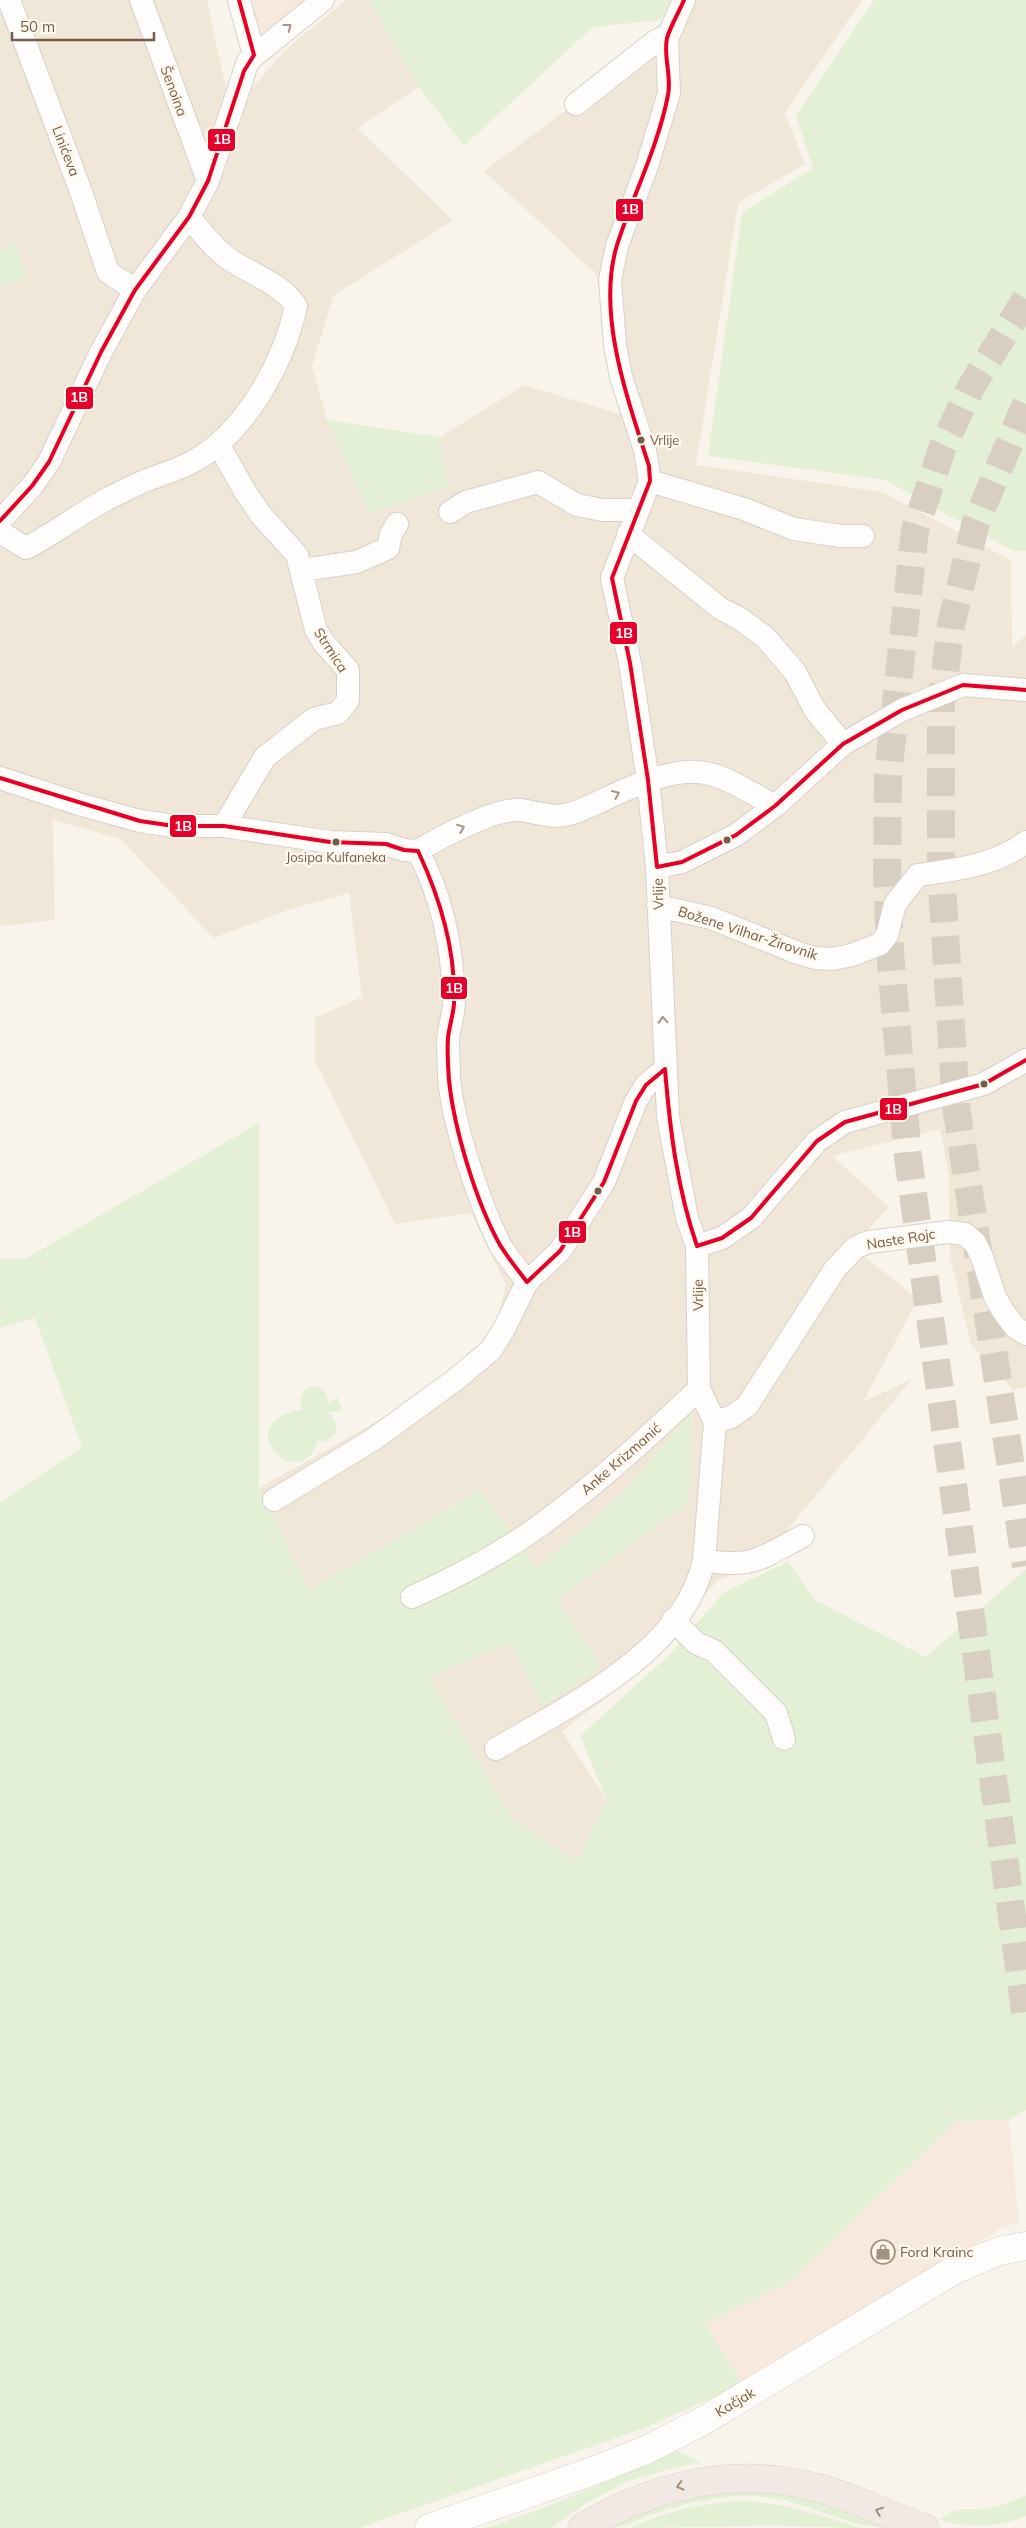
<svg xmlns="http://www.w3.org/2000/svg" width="1026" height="2528" font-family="Mulish,sans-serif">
<rect width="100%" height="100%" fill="#f8f4eb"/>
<path fill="#f1e7d8" d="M0 0H207L226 89 242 100 286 49 346 0H369L419 87 357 128 453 220 333 296 312 367 327 420 369 513 446 485 440 437 524 385 623 415 596 274 484 171 650 48 671 0H862L785 113 805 164 738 203 696 465 882 492 1011 560 1012 647 1026 635V1387L1013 1390 971 1344 950 1257 949 1176 940 1129 832 1156 889 1207 852 1247 918 1299 863 1402 912 1379 789 1528 769 1563 718 1580 638 1674 562 1731 607 1800 577 1861 511 1817 423 1678 510 1643 601 1667 558 1599 688 1502 692 1413 624 1491 537 1569 479 1490 309 1590 259 1488 436 1388 493 1335 506 1285 471 1213 395 1224 315 1060V1018L362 997 349 893 288 910 213 938 121 839 53 820 55 920 0 926V287L26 277 14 241 0 253Z"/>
<path fill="#f8e9df" d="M247 0H316L263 35 253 32Z
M1009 2120 1019 2222 1000 2229 743 2384 705 2324 790 2282 957 2121Z"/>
<path fill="#e4f0d6" d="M369 0H671L661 20 593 27 464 146 419 87Z
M874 0H1026V551H1013L885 480 708 456 742 213 813 168 796 116Z
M15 241 27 277 0 287V253Z
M327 420 440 437 448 487 369 513Z
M259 1123V1488L309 1590 480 1490 537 1568 624 1492 692 1412 689 1502 558 1599 601 1667 543 1706 510 1643 429 1676 511 1817 577 1861 607 1800 580 1736 669 1655 724 1592 788 1562 815 1600 926 1657 1026 1569V2110L1009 2120 957 2121 790 2282 705 2324 743 2384 647 2427 359 2528H0V1503L82 1447 35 1318 0 1328V1259H25Z
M314 1386C324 1389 328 1392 328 1404L337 1397 343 1411 327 1412C341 1423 340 1437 322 1442L318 1440C303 1499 223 1424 303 1409L300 1404C301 1393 303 1390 314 1386Z
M675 2450 701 2462 666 2470 626 2482 583 2505 552 2528H486C551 2507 613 2479 675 2450Z
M720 2490 770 2492 807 2497 891 2528C844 2528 802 2497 754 2496 719 2495 687 2503 653 2514 638 2519 627 2528 610 2528L660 2505Z
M1026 2495V2516C998 2528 969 2528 939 2520 957 2505 963 2511 984 2509 999 2507 1012 2501 1026 2495Z
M732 2501C777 2500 818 2515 860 2528L772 2526 630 2528C663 2512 696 2505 732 2501Z"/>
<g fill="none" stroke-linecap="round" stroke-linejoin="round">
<path stroke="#d8cec2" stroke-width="28" stroke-dasharray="28 14" stroke-linecap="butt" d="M1026 299 971 387 956 419 943 446 915 530 888 775 887 869 890 952 908 1157 1026 2019
M1026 404 976 522 951 625 941 704V870L956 1106 1026 1566"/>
<g stroke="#d7d1c9" stroke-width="24">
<path id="street" d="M9 0 80 189 108 272 135 290
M141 0 208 181
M239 0 254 55
M576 104 656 41 662 38 667 39
M219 445 244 490 261 515 297 555 316 630 324 643 348 670V700L338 713 314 719 265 757 224 826
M650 481 744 509 794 529 841 536H863
M450 512 466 502 538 482 577 505 603 510H638
M0 521 32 486 49 462 101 352 135 290 189 217 208 181 248 61 323 0
M0 532 26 548C54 534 79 514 107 499 120 493 132 486 145 481 162 474 178 470 194 461 246 432 284 362 296 306 280 282 252 275 229 259 214 249 201 231 189 217
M628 534 721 609 739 618 765 637 795 672 815 710 843 744
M302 570 357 562 388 548 391 534 397 524
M0 778 82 805 140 821 174 826H224L330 842 386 844 404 850 418 851
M418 851C442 897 453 950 454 1002 454 1014 449 1027 448 1040 448 1052 449 1065 449 1078 453 1124 479 1202 500 1245 508 1258 518 1269 527 1282
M418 851C439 838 495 808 520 810 536 812 552 819 569 814 585 810 602 800 618 793 644 782 680 766 710 774 733 780 754 795 775 806
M657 867 682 862 736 835 775 806 843 744 902 710 963 685 1026 690
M658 906 711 918 798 953 815 958 832 959 852 955 880 944 887 935 895 904 918 875C954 870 997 865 1026 842
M697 1246 722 1238 751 1218 817 1141 845 1122 984 1084 1026 1060
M715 1422 731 1417 747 1406 835 1269 856 1247 869 1242 948 1232 965 1234 975 1243 982 1257 995 1297 1003 1311 1015 1327 1026 1334
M274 1500 374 1439 455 1380 491 1350 504 1329 527 1282 560 1251 604 1182 636 1101 646 1085 665 1069
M704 1560C753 1569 761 1558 803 1536
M412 1597C457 1577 502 1553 542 1524 598 1483 648 1437 699 1389
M673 1620 696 1643 714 1651 776 1713 784 1739
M496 1749C569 1705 685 1652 704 1560L715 1422 699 1389 697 1246 687 1218 668 1117 657 867 648 780 630 663 612 578 650 481 645 450 621 377 615 345 610 280 617 246 647 166 669 93 667 39 684 0"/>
</g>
<g stroke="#d7d0c8" stroke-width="29">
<path id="secondary" d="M429 2528 596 2470 646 2450 701 2422 956 2269 999 2251 1026 2246"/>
</g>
<g stroke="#dad1c9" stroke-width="29">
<path id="highway" d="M582 2528C653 2485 737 2465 818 2488 855 2498 889 2516 925 2528"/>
</g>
<use href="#street" stroke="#fefdfc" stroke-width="22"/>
<use href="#secondary" stroke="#fefdfc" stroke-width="28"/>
<use href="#highway" stroke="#f2e9e4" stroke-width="28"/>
<g stroke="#fff8ed" stroke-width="8">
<path id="bus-1" d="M684 0C679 12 671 25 667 38 663 56 672 77 668 95 658 147 633 195 617 245 596 314 628 400 649 466L650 481 612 578 630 663 648 780 657 867 682 862 736 835 775 806 843 744 902 710 963 685 1026 690
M0 521 32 486 49 462 101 352 135 290 189 217 208 181 244 71 254 55 239 0
M0 778 140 821 174 826H224L330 842 386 844 404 850 418 851C440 898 456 952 454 1004 453 1016 449 1027 448 1038 447 1051 448 1066 449 1080 454 1129 476 1202 500 1245 508 1258 518 1270 527 1282L560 1251 604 1182 636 1101 646 1085 665 1069
M665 1069C670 1130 677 1188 697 1246L722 1238 751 1218 817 1141 845 1122 984 1084 1026 1060"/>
</g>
<use href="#bus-1" stroke="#e4002b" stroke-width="4"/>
</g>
<defs><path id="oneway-chevron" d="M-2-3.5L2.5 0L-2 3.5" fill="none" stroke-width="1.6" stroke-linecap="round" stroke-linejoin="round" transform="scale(1.25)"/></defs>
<g stroke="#a79488">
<use href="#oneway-chevron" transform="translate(288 27) rotate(-38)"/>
<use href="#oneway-chevron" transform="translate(616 794) rotate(-23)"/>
<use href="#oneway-chevron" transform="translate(461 828) rotate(-21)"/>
<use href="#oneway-chevron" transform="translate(663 1020) rotate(-92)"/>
</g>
<g stroke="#a38d7f">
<use href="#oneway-chevron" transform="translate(680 2486) rotate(165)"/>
<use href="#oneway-chevron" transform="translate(879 2511) rotate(-159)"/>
</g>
<defs>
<g id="shop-ring" transform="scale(1.25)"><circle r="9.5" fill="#fff8ed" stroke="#a59182" stroke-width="1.5"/><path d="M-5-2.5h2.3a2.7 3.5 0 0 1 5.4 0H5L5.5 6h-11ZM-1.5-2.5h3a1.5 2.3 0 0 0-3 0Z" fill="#a59182"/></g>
</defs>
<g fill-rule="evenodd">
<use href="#shop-ring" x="883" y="2252"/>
</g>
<g fill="#785b49" stroke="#fff8ed" stroke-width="2">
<circle cx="641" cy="440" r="4.5"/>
<circle cx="727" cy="840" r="4.5"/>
<circle cx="336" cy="842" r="4.5"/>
<circle cx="984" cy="1084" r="4.5"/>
<circle cx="598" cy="1191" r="4.5"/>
</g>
<g text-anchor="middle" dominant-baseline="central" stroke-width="5" stroke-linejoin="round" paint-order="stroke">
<g font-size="13" fill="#785b49" stroke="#fff8ed" text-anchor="start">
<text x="650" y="440">Vrlije</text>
<text x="336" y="857" text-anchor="middle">Josipa Kulfaneka</text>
</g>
<g font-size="14" fill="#785b49" stroke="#fff8ed">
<text transform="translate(174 91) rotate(70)">Šenoina</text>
<text transform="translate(66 151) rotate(69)">Linićeva</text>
<text transform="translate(331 650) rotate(57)">Strmica</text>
<text transform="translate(658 894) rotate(-92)">Vrlije</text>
<text transform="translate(748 933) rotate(18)">Božene Vilhar-Žirovnik</text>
<text transform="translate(901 1239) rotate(-9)">Naste Rojc</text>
<text transform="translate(698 1295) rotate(-91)">Vrlije</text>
<text transform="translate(621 1459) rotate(-41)">Anke Krizmanić</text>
<text transform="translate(735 2402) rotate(-31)">Kačjak</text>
</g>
<g font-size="14" fill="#785b49" stroke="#fff8ed" text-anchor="start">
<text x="900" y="2252">Ford Krainc</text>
</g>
</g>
<g stroke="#fff8ed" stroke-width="2">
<rect x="207" y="128" width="29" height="24" rx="5" fill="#e4002b"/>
<rect x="615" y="198" width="29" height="24" rx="5" fill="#e4002b"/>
<rect x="65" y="386" width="29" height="24" rx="5" fill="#e4002b"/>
<rect x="609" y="621" width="29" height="24" rx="5" fill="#e4002b"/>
<rect x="169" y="814" width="28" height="24" rx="5" fill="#e4002b"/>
<rect x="440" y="976" width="28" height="24" rx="5" fill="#e4002b"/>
<rect x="879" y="1097" width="29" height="24" rx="5" fill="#e4002b"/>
<rect x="558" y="1220" width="29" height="24" rx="5" fill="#e4002b"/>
</g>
<g font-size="14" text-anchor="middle" font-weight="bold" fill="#fff">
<text x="222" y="144">1B</text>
<text x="630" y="214">1B</text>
<text x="79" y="402">1B</text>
<text x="624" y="638">1B</text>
<text x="183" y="831">1B</text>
<text x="454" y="993">1B</text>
<text x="893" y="1114">1B</text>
<text x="572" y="1237">1B</text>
</g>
<path d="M12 32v8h142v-8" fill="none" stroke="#785b49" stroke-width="2.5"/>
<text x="20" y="32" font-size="15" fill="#785b49" stroke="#fff8ed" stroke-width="4" paint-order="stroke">50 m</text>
</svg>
